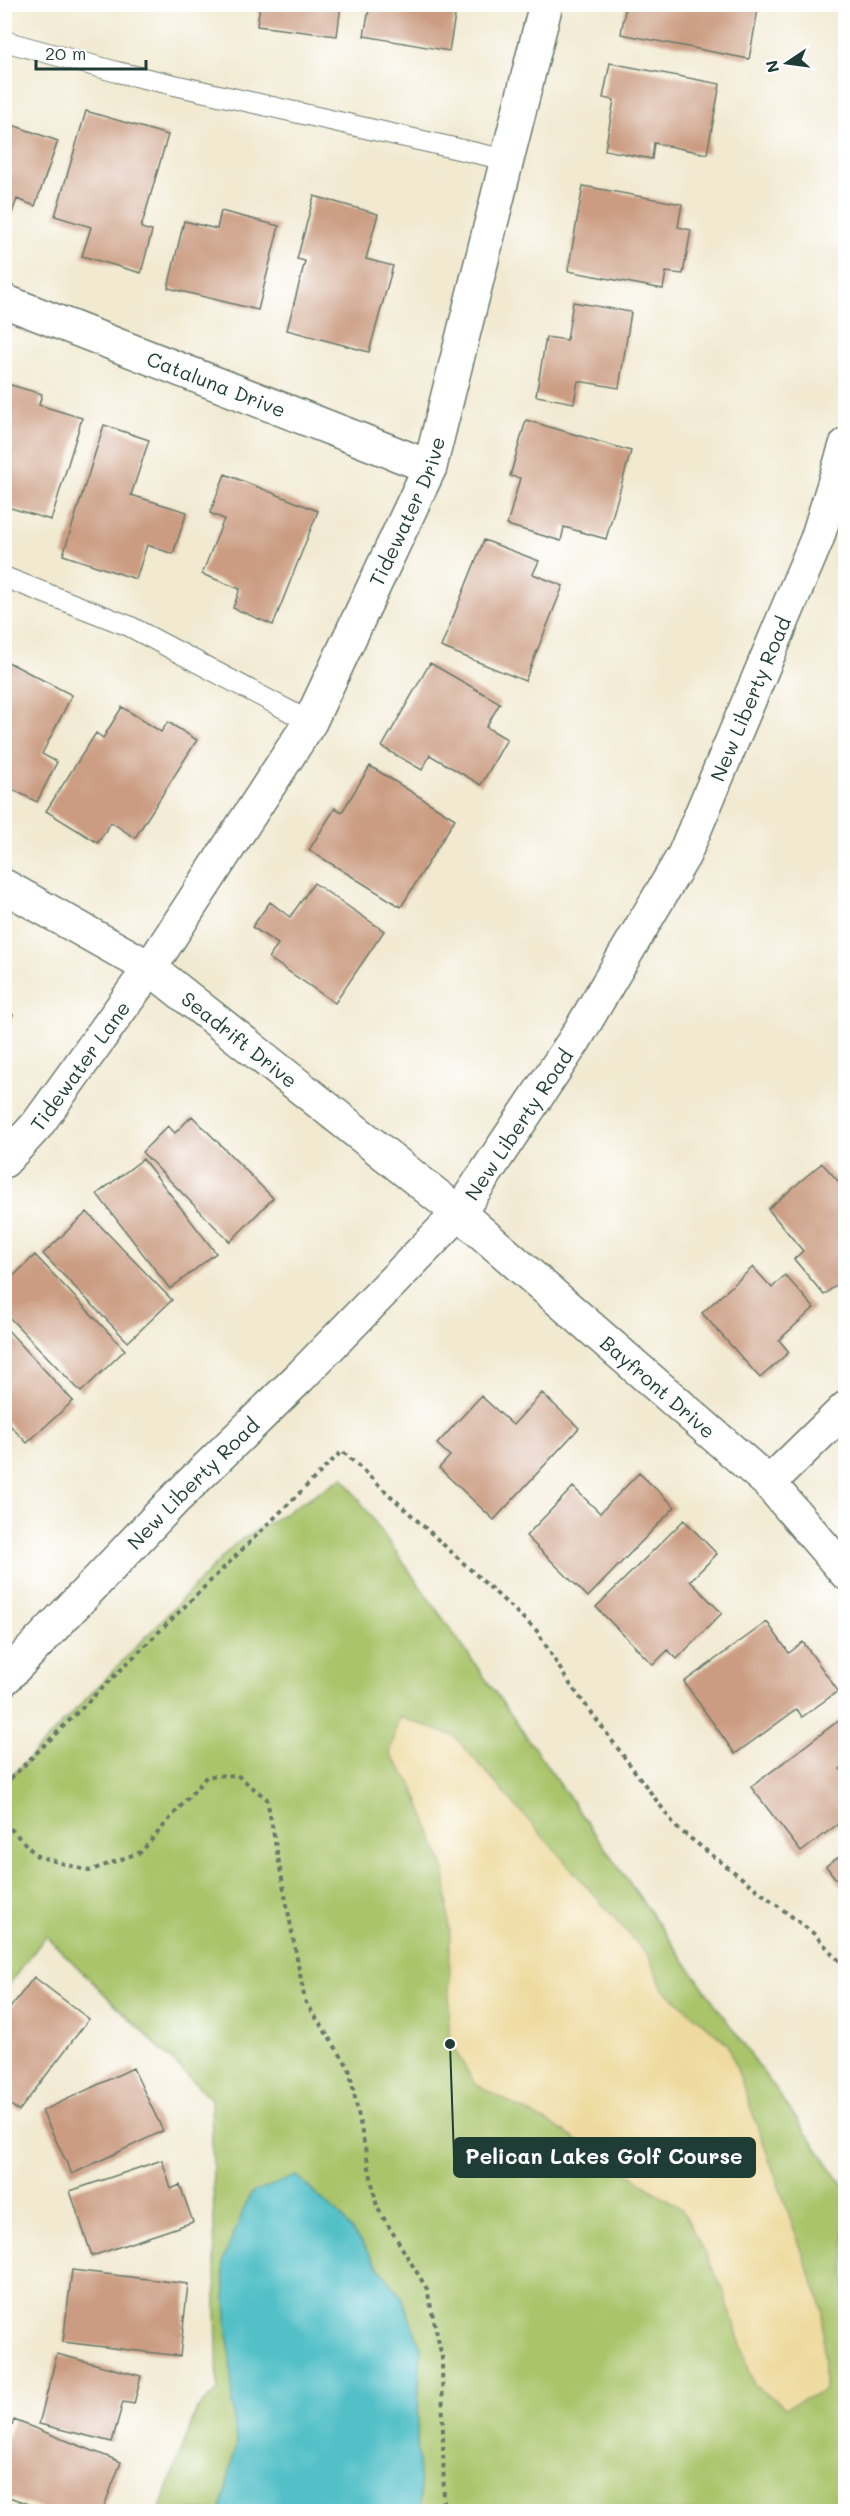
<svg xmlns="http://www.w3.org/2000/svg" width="850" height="2516" font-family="Mali,sans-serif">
<rect width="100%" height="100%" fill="#fff"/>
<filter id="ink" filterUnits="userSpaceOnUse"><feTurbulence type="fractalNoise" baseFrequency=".0167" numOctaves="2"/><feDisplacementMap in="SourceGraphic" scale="12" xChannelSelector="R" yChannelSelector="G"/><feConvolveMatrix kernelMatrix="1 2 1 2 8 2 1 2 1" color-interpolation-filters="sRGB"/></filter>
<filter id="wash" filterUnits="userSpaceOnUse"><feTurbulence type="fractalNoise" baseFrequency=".008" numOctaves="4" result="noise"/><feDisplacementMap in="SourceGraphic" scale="24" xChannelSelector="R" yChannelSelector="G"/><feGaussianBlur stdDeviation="1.35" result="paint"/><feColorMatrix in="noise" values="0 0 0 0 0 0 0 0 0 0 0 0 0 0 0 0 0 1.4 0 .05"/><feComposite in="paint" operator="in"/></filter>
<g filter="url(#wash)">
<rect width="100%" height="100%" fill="#f1e9d0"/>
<path fill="#a9c46b" stroke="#648050" stroke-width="1.5" d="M343 1477 845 2188V2511H159L197 2409 218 2390 211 2099 46 1936 5 1989V1783L236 1543Z"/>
<path fill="#eeda9e" stroke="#868c69" stroke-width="1.5" d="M399 1717 454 1736 649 1957 663 1989 728 2044 823 2310 824 2391 786 2407 754 2385 722 2287 682 2209 558 2128 475 2084 449 2040 450 1936 445 1870 412 1784 390 1754Z"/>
<path fill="#52c0c7" stroke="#387e7e" stroke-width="1.5" d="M296 2176 341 2216 402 2298 421 2348 417 2439 421 2511H221L236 2444 223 2261 250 2194Z"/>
<g id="blocks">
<path fill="#cb9c81" d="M370 4H457L449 51 364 36Z
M626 4H759L749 59 621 34Z
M260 5H341L337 36 257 26Z
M610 63 720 84 707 154 654 143 652 159 605 150 614 100 603 98Z
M86 111 168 135 141 228 152 231 141 273 82 256 91 227 55 216Z
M4 122 58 141 35 206 17 199 11 216 4 214Z
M583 186 682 204 678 227 691 230 683 274 666 272 663 289 568 271Z
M314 196 378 214 366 259 393 266 369 352 287 330 305 261 297 259Z
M221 211 279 226 258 310 168 288 184 221 217 229Z
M573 302 631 312 619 388 578 381 574 403 536 396 546 337 567 340Z
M4 383 42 394 39 405 82 418 51 520 4 506Z
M526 420 631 451 606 539 564 527 561 541 507 525 520 478 510 476Z
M104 425 149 440 131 495 187 512 173 554 147 545 136 579 63 555Z
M225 474 318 511 273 625 233 608 240 589 202 574 224 519 210 513Z
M484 540 539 561 533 574 563 586 525 681 441 647Z
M4 660 72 695 42 754 57 762 37 802 4 785Z
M430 663 500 703 486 727 507 739 481 785 430 755 422 770 382 747Z
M122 707 161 732 168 722 197 740 135 838 111 822 98 843 46 811 96 733 103 738Z
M370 766 455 819 401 907 309 850 335 808 342 812Z
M314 883 384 931 335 1003 269 958 278 944 252 927 270 902 290 917Z
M4 1010 13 1015 4 1028Z
M192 1116 273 1198 230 1242 142 1152 168 1126 175 1133Z
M143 1159 216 1253 170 1289 97 1194Z
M822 1163 846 1190V1277L824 1295 794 1259 803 1251 768 1209Z
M87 1212 172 1300 128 1342 43 1254Z
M35 1255 125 1350 81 1392 4 1312V1285Z
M753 1267 772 1288 785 1275 814 1308 779 1340 789 1352 760 1378 702 1313Z
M4 1326 73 1401 27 1443 4 1419Z
M542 1393 579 1428 494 1520 439 1468 450 1456 437 1444 481 1396 513 1425Z
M639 1473 675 1507 588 1597 526 1536 573 1487 600 1513Z
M684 1520 717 1554 690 1581 722 1613 677 1659 668 1650 653 1665 596 1607Z
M767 1622 789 1653 803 1642 838 1691 802 1717 797 1709 735 1754 684 1682Z
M846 1715V1765L840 1769 846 1776V1818L801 1852 751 1787Z
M846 1852V1893L826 1866Z
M34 1977 89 2019 19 2111 4 2100V2016Z
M133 2068 163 2131 72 2174 42 2111Z
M162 2160 171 2189 180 2185 193 2222 92 2256 70 2191Z
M72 2270 188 2284 180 2356 63 2342Z
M57 2354 141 2376 134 2404 123 2402 112 2442 39 2424Z
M14 2420 121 2462 102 2512H49L4 2495V2444Z"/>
</g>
</g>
<g filter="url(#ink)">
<use href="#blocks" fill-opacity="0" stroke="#68796b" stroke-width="1.5"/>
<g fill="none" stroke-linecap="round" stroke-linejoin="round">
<g stroke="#68796b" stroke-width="22">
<path id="lane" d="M4 41 117 72 507 160
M4 577 129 626 310 722"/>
</g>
<g stroke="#68796b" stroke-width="36">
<g id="street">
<path id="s1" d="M4 301 430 467"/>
<path id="s2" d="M4 886 150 968 459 1213 769 1483 846 1573"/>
<path id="s3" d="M4 1161 37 1125 150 968 310 722 430 467 546 4"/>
<path d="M769 1483 846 1408"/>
<path id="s4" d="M4 1679 174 1500 299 1378 459 1213 574 1041 684 855 817 539 846 445"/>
</g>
</g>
<path stroke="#68796b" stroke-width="4" stroke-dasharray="4.5 4.5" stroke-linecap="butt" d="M4 1785 342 1451 537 1631 567 1680 677 1828 813 1933 846 1968
M4 1822 37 1856 89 1871 141 1852 207 1776 237 1775 267 1799 305 2001 349 2068 377 2207 427 2289 442 2357 444 2512"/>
<use href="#lane" stroke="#fff" stroke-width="20"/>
<use href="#street" stroke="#fff" stroke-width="33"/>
</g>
</g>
<g text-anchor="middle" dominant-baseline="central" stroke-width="6" stroke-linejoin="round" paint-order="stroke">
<g font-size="20" fill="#1f3d34" stroke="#fff">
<text stroke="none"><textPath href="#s1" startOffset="228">Cataluna Drive</textPath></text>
<text stroke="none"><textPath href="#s3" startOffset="768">Tidewater Drive</textPath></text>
<text stroke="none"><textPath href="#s4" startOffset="1244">New Liberty Road</textPath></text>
<text stroke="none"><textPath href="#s2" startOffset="282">Seadrift Drive</textPath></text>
<text stroke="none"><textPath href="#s3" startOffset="122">Tidewater Lane</textPath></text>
<text stroke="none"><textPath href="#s4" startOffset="758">New Liberty Road</textPath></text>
<text stroke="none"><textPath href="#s2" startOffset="826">Bayfront Drive</textPath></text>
<text stroke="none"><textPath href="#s4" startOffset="272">New Liberty Road</textPath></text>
</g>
</g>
<path fill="none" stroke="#1f3d34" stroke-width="2" d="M450 2044L454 2157"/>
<circle fill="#1f3d34" stroke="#fff" stroke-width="2" cx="450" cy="2044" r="6"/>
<rect fill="#1f3d34" stroke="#1f3d34" stroke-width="2" x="454" y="2138" width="301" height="39" rx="6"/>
<g font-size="21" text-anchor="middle" font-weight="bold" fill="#fff">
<text x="604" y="2164">Pelican Lakes Golf Course</text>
</g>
<rect width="850" height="2516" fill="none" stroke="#fff" stroke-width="24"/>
<g transform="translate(787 63) rotate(257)" stroke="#ffffff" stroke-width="4.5" paint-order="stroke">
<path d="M0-4.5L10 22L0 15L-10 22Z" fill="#1f3d34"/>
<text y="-9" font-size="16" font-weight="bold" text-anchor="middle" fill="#1f3d34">N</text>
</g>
<path d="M36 60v9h110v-9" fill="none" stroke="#1f3d34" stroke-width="3"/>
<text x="45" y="60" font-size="18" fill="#1f3d34" stroke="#ffffff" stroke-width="4.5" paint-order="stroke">20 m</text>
</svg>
